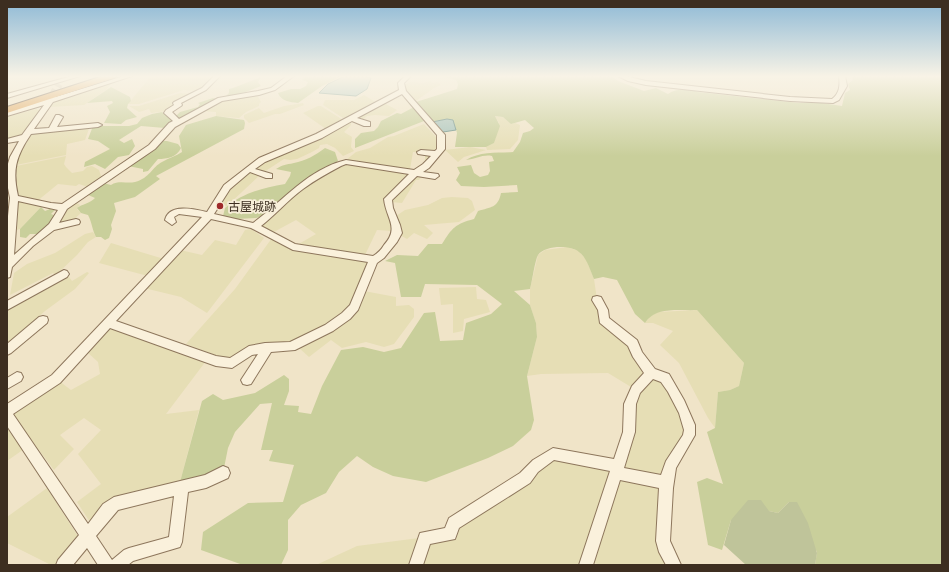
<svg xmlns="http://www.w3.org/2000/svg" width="949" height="572" font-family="'Playfair Display','Noto Sans JP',serif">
<rect width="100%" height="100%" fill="#f0e4c8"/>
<path fill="#e6deb5" d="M151 76H215L203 87 194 91 184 90 139 104H128Z
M430 81 433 83 438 82 441 85 434 88 416 101 404 89V85L411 82 424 83Z
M112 82 107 89 84 105 49 107 58 100Z
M180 93 191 94 167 111 151 113 149 109 139 112 129 106H139Z
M257 95 261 102 259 104V106L246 112 239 118 216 116V112L203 111 219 101Z
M364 95 377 103 346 120 323 105 325 100H354Z
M303 103 304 105 280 114H275L249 123 244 118V115L259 108 264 113 284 106Z
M384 103 397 110 389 116 375 115 367 116 361 121 358 120 357 118Z
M318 106H321L343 120 326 129 303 113Z
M36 109 41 111 23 136 7 139V117Z
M495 116 503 117 511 124 515 123 520 125 518 140 510 149 487 150 486 147 494 143 499 123Z
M351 121V125L344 132 352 137 351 147 354 151 343 156 335 148 327 144 320 145 319 148 312 152 297 159 290 160 284 159 264 172 254 168 264 160Z
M424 124 436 137 439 146 438 149 425 163V153L413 152 410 169 346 160 356 152 370 148 388 137 394 136Z
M90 126 85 140 67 144 66 155 16 165 18 156 32 132Z
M470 147 486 150 464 157 458 162 445 150Z
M66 156 64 164 66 167 72 173 83 171 87 167 92 166 99 170 101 176 106 178 91 188 79 184 76 186 58 184 36 202 17 197 16 166Z
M346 164 411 173 385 200 393 222 392 231 377 230 365 255 297 245 316 234 296 220 272 233 258 225 303 188 338 166Z
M248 171 261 174 227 206 218 204 226 192Z
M417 173 423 175 419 180H416L402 203 391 202 390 199Z
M452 197 468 198 472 201 475 210 459 222 424 225 433 233 427 239 414 233 407 239 400 235V224L396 216 405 210 428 205 442 198Z
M18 199 41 207 20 229 17 230Z
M75 202 80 205 77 209 81 213 71 222 53 226 67 207Z
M251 229 264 238 207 313 181 297 144 288 180 250 202 255 215 240 236 245 245 230Z
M93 232 96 237 88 242 77 255 57 274 55 275 53 273 10 295 14 273 27 264 55 253 85 234Z
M272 238 292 248 370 261 353 303 340 317 293 344 255 345 231 361 186 344 235 289Z
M111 243 164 259 148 276 99 263Z
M567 247 579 251 587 261 594 279 597 300 605 320 637 354 665 378 688 422 676 455 663 541 674 565H602L587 561 586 565H316L357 546 450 534 546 458 618 466 636 390 608 373 541 374 527 376 537 337 536 323 530 305V289L538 255 545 250Z
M87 272 89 273 75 289 45 311 7 345V320L9 306 67 274 72 281Z
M476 287 477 299 486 300 490 312 464 319 463 331 453 333V304L441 305 439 288Z
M364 291 396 297V306L409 305 414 309V317L394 344 384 347 366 342 342 348 331 340 309 357 298 347 326 333Z
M697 310 744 363 739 386 730 390 718 392 715 428 708 418 679 363 660 345 673 331 653 323H645L650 316 658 312Z
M114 326 206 361 166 414 199 410 180 482 90 522 77 502 101 484 78 454 101 430 84 418 60 435 74 449 54 470 11 413 59 381 71 390 100 374 98 362 86 351 107 327Z
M7 423 24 449 7 461Z
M47 488 79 538 60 565H51L7 543V517Z"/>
<path fill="#c9cf9b" d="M309 76H342L322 86 298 103C290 102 281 101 278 93L291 89H300L306 86 308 82 302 80 304 77Z
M446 76H611L618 81 644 91 656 88 668 94C677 88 688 89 698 92L799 103 815 102 842 106 845 93 850 90 848 84 853 80 851 76H942V565H815L817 552 789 502 778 513 769 511 731 520 722 550 708 545 697 482 707 478 723 484 707 432 715 428 718 392 730 390 739 386 744 363 697 310C679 311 656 306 645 323L635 314 617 280 603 277 594 279C590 270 587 258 579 252 571 245 545 245 538 255 535 260 532 282 530 289L514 291 530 305 536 323 537 337 527 376 534 420 531 430 513 446 488 458 426 482 393 476 373 467 357 456 339 472 326 493 301 505 288 520V550L281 565H243L201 550 203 532 248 503 283 502 294 465 269 461 273 450H261L272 403 260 404 235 432 228 448 223 473 180 482 202 401 213 394 223 400 255 393 284 375 289 379V391L284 405 299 406 298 412 311 414 322 386 341 350 363 347 384 352 401 348 424 313 435 312 440 341 463 340 466 323 491 314 502 304 477 285 425 284 421 297H401L395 263 385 261 397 255 418 256 428 244H442C452 228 455 224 474 219L478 211C491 207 498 208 501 193L518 192 517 185 484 187 461 186 456 180 460 173 457 167 471 165 474 173 480 177 488 175 490 171 489 162 494 161 492 156C483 154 476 159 466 160 480 151 497 153 513 152L520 142 523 133 530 131 534 128 525 120 511 124 503 117 495 116 500 126 494 143 486 147H455L457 133 454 123 447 119 432 122 416 102 457 89 458 84 456 80 445 77Z
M261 77 258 82 261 86 238 95 225 97 229 93V89L233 88Z
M111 87 130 97 131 101 128 104 127 108 137 117 126 120 121 124 104 123 110 112 107 106 113 103 112 101 87 103Z
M213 98 217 99 178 120 175 117 180 112 198 107 200 104 198 103Z
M414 107 424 121 355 148V139L361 133 374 131 378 127 381 121 397 113 401 114Z
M162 112 174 122 165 128 141 126 119 140 124 143 132 139 135 146 129 155 118 157 105 169 95 164 84 167 85 162 110 149 98 141 88 139 93 126H129L137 124 142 118 152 114Z
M216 116 244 120 245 123 244 129 156 176 160 179 135 197 114 203 116 211 111 225 112 229 109 238 105 240 101 237H96C92 230 92 222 88 215L81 213 77 208C82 204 89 204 95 198L86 194 103 183 111 185C119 180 127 184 135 182 150 178 152 167 162 162 169 158 176 156 182 152L179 136 186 125Z
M160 141H167L178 144 181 148C177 157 167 159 158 159L148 171 143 172V169L128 166Z
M325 148 335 152 338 161 300 185 267 215 256 218 236 219 223 216 225 208C243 193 262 188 285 184L290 176 291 172 276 169C284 164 285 165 294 163 305 161 316 155 325 148Z
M41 207 45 211 50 209 55 210 51 214 56 216 42 234H30L26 238 20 237V229Z"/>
<path fill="#bfc49a" d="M748 500H761L769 511 778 513 789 502H797L808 523 817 553 815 565H746L724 545 731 520Z"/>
<path fill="#a9c4bc" stroke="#6f938a" d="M345 76H365L371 78 367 89 356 96 319 93 328 84Z
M447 119 453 120 456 130 443 132 432 122Z"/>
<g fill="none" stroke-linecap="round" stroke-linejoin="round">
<path stroke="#ccc0a6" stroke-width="8" stroke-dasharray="8 3.5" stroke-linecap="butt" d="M52 97 59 84"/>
<g stroke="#8d765c" stroke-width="2">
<path id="minor" d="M72 76H80L7 98V94Z
M124 76H132L53 102 34 129 49 128 56 115H59L63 117 57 127 98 123 102 125 98 127 31 134C16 156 12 170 18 196L51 203 62 204 149 145 169 123 173 121 164 113 166 110 174 105 173 103 174 102 202 88 214 76H220L206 90 181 103 182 105 181 106 172 112 179 119 218 98 258 91 271 88 287 76H294L275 90 259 95 222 101 175 127 155 149 67 209 59 223 76 219 79 220 80 222 79 224 54 230 33 246 12 267 10 277 7 278V225L10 198 7 183V167L10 157 19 141 7 143V139L22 135 44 105 7 116V112L47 99 50 96 55 97ZM18 201 58 210 49 224 14 255Z
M405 76H411L404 83 406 91 445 135V149L429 168 423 172 438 174 439 176 435 179 417 176 392 200 393 208 400 225 402 233 397 242 384 258 377 263 358 310 350 319 333 331 295 350 271 352 251 384 247 385 243 384 241 380 258 354 252 355 232 368 216 366 110 328 60 383 13 414 88 524 103 504 114 497 205 475 223 466 228 468 230 473 228 478 206 488 188 492 182 542 180 547 133 561 128 565H98L87 548 73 565H56L58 560 79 535 7 426V404L52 375 202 217 179 214 174 217 176 222 172 225 165 220C169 203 194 209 207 212L224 185 259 158 316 134 399 90 398 83ZM402 94 437 135V149L435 151 421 150 417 152 418 154 431 156 423 164 414 170 346 160C308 169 283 201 253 223L214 214 230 189 250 172 266 178H272V174L255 169 265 162 322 138 352 121 364 126H370V122L357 118ZM346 164 409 174 384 199C386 219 400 227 384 245 381 250 378 253 373 256L295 244 261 226C276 214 288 200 303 189 315 180 328 173 341 166ZM211 219 251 228 293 250 368 262 350 305 342 313 325 325 290 342 265 343 249 346 230 358 216 356 116 321ZM174 496 169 537 129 548 124 550 112 560 96 536 118 510Z
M618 76H625L646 81 790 97 832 99C840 93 840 85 839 76H845L847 86 839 100 833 103 790 101 646 85 628 81Z
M64 270 67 271 69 274 67 277 7 310V301Z
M597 296 601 297 608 310 609 318 637 340 642 352 655 369 669 374 684 400 695 425V435L676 468 673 488 670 541 681 565H666L659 552 656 541 659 488 620 480 593 565H579L610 471 554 460 538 472 530 483 459 528 455 539 430 544 423 565H409L420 533 445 528 449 518 520 473 533 460 553 448 614 459 623 432 624 404 632 386 644 373 633 357 628 346 600 323 598 310 592 300 593 297ZM653 379 661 382 668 392 679 413 684 430 683 435 666 461 661 475 624 468 635 432 636 404 640 393Z
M43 316 47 317 48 320 47 323 11 353 7 355V344L39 317Z
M17 372 21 373 23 377 21 381 7 389V378Z"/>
</g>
<g stroke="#5b4430" stroke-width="2">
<path id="highway" d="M103 76H116L114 78 7 113V107Z"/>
</g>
<use href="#minor" fill="#faf1dc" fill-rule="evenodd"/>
<use href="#highway" fill="#e0a458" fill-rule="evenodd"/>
</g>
<linearGradient id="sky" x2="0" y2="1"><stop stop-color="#8fbad6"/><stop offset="0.49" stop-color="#f8f3e6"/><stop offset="1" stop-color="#f8f3e6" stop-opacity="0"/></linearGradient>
<rect width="949" height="156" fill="url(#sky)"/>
<circle fill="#9e2a2b" stroke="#f7eed8" stroke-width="1.5" cx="220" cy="206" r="4"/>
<g text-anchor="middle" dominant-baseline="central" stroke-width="3.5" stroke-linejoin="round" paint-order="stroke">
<g font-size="12" fill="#3d2e20" stroke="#f7eed8" text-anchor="start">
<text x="228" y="206">古屋城跡</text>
</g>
</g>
<rect width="949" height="572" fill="none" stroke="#3d2e20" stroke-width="16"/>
</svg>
